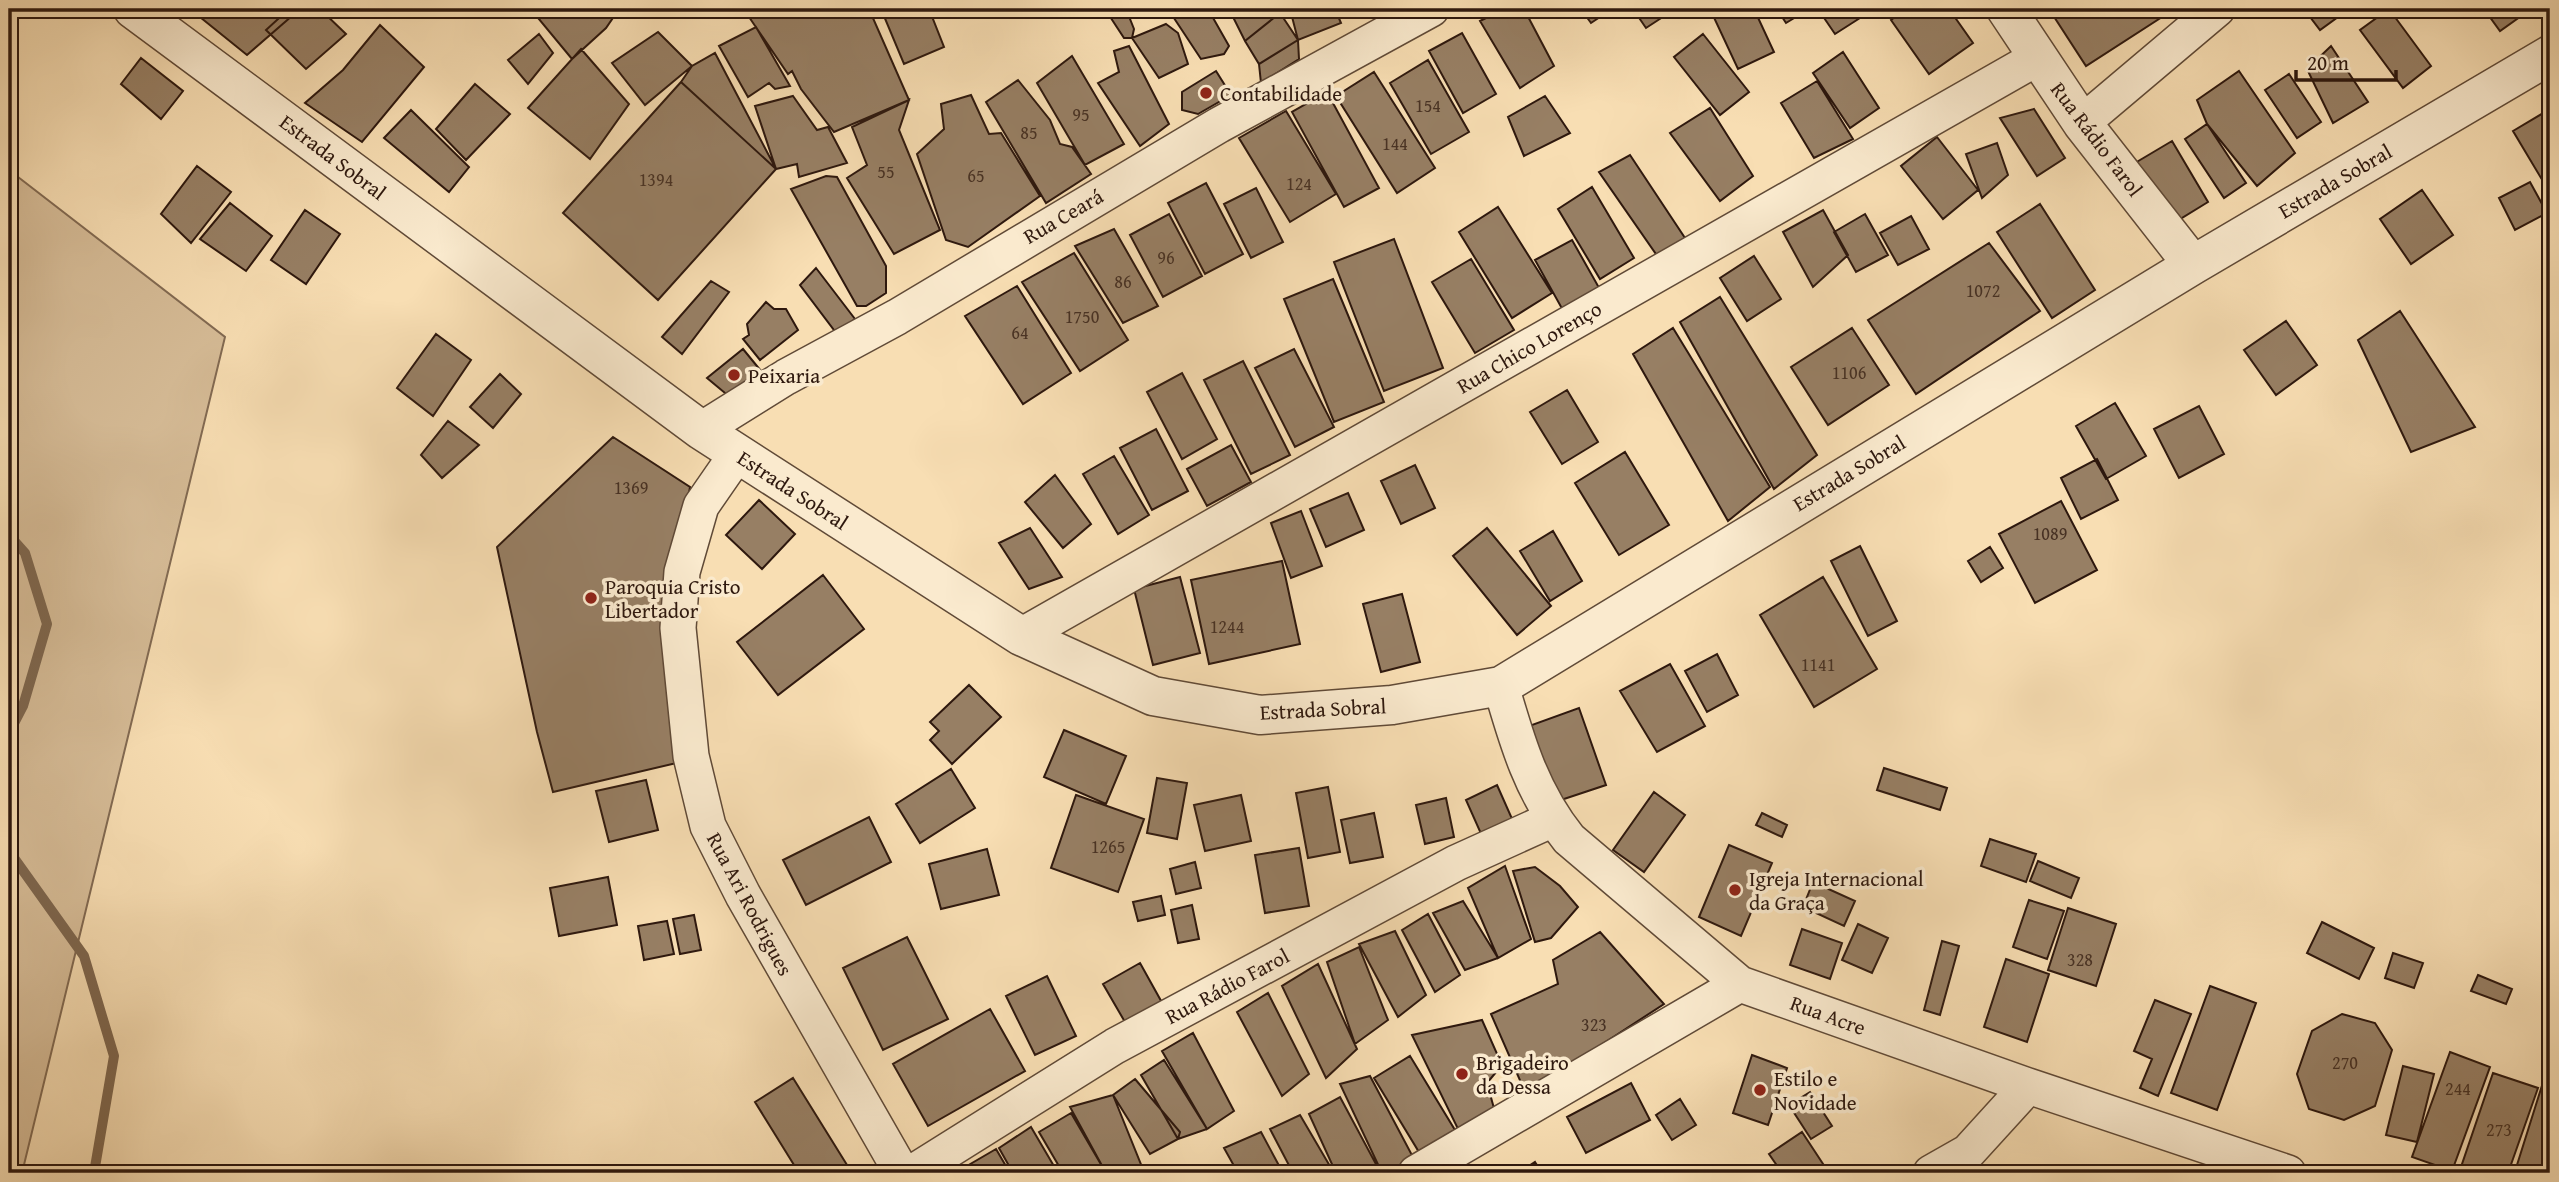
<svg xmlns="http://www.w3.org/2000/svg" width="2559" height="1182" font-family="'Gentium Book Plus',serif">
<rect width="100%" height="100%" fill="#f8deb3"/>
<filter id="stains"><feTurbulence type="fractalNoise" baseFrequency=".00286" numOctaves="4"/><feColorMatrix values="0 0 0 0 .2 0 0 0 0 .09 0 0 0 0 .02 0 0 0 .5 -.17"/></filter>
<radialGradient id="worn" r=".72"><stop offset=".6" stop-color="#630" stop-opacity="0"/><stop offset="1" stop-color="#630" stop-opacity=".3"/></radialGradient>
<path fill="#d6bc97" stroke="#826a52" stroke-width="2" d="M9 170 225 337 22 1173H9Z"/>
<g fill="none" stroke-linecap="round" stroke-linejoin="round">
<path stroke="#7e674f" stroke-width="10" d="M9 535 25 553 47 624 23 706 9 733
M9 851 84 956 114 1056 94 1173"/>
</g>
<path fill="#977f64" stroke="#2e180e" stroke-width="2" d="M190 9H300L247 55Z
M289 9H320L346 34 306 69 266 30Z
M550 9H619L606 28 572 59 538 18Z
M765 9H869L909 100 834 132 801 89 792 71 788 74 749 17Z
M881 9H929L944 47 904 64Z
M1105 9H1126L1134 29 1132 38H1124Z
M1168 9H1208L1229 46 1224 54 1201 59Z
M1229 9H1278L1280 13 1245 41Z
M1290 9H1335L1341 23 1298 40Z
M1504 9H1524L1554 66 1520 88 1480 21Z
M1581 9H1612L1591 23Z
M1633 9H1675L1646 28Z
M1710 9H1754L1774 52 1738 69Z
M1777 9H1809L1786 23Z
M1818 9H1874L1835 34Z
M1906 9H1949L1973 43 1929 74 1891 20Z
M2049 9H2156L2162 17 2086 66Z
M2304 9H2349L2320 30Z
M2389 9 2431 66 2403 88 2360 30Z
M2484 9H2531L2500 31Z
M1280 13 1298 40 1259 64 1245 41Z
M1166 24 1178 33 1188 64 1159 78 1132 38Z
M380 25 424 67 362 142 305 103 343 70Z
M756 27 790 86 775 89 769 83 748 97 719 46Z
M658 32 692 66 645 105 612 63Z
M1462 33 1496 94 1463 113 1429 51Z
M539 34 553 53 528 84 508 60Z
M1703 34 1749 92 1720 115 1674 57Z
M1298 40 1299 59 1261 83 1259 64Z
M1129 46 1169 124 1140 146 1098 83 1119 72 1114 51Z
M2331 46 2368 102 2333 123 2307 69Z
M581 49 629 104 590 159 528 108Z
M1843 52 1879 108 1850 128 1813 73Z
M715 53 776 169 681 82 692 66Z
M1072 56 1124 144 1085 165 1037 83Z
M141 58 183 91 161 119 121 84Z
M1428 60 1469 132 1431 154 1390 83Z
M1216 71 1231 95 1198 114 1182 110V92Z
M2239 71 2295 153 2257 186 2207 124 2197 100Z
M1374 72 1435 168 1397 193 1336 96Z
M2289 74 2321 122 2297 138 2265 90Z
M1018 80 1050 120 1060 144 1072 147 1091 174 1046 203 986 102Z
M1817 81 1853 139 1814 158 1781 103Z
M681 82 776 169 658 300 563 213Z
M475 84 510 114 466 160 436 129Z
M1327 92 1379 188 1344 207 1292 112Z
M971 95 989 134 1001 133 1040 196 968 247 946 240 917 154 944 129 941 104Z
M793 96 817 130 828 127 847 163 799 177 797 164 776 169 755 106Z
M1545 96 1570 133 1524 156 1508 117Z
M909 100 899 130 940 230 894 254 847 178 867 165 852 127Z
M1710 108 1753 176 1720 201 1670 133Z
M2034 109 2065 158 2037 176 2000 118Z
M2550 109V193L2513 131Z
M411 110 469 167 449 192 384 138Z
M1286 111 1336 194 1290 222 1239 138Z
M2207 124 2246 183 2224 198 2185 139Z
M1937 137 1978 190 1943 219 1901 166Z
M2172 141 2208 202 2172 224 2135 163Z
M1997 143 2008 175 1982 198 1966 154Z
M1630 155 1685 238 1658 257 1599 172Z
M197 166 231 192 191 243 161 214Z
M826 176 837 177 886 266V293L866 306H857L791 189Z
M2530 182 2547 213 2515 230 2499 198Z
M1206 183 1243 254 1205 274 1168 203Z
M1592 187 1634 258 1600 279 1558 209Z
M1256 188 1283 242 1251 258 1224 204Z
M2422 190 2453 235 2411 264 2380 219Z
M230 203 272 236 246 271 200 239Z
M2040 204 2095 290 2052 318 1997 232Z
M1498 207 1552 293 1512 318 1459 232Z
M305 210 340 234 306 284 271 260Z
M1823 210 1848 255 1813 287 1783 232Z
M1169 214 1202 276 1163 297 1130 235Z
M1865 214 1888 255 1856 272 1834 232Z
M1911 216 1929 249 1898 265 1880 233Z
M1114 229 1158 306 1123 323 1075 246Z
M1394 239 1443 368 1384 391 1334 262Z
M1572 240 1602 293 1565 314 1535 260Z
M1989 243 2040 311 1916 394 1868 320Z
M1074 253 1128 340 1080 371 1022 282Z
M1754 256 1781 299 1747 321 1720 278Z
M1471 259 1514 330 1475 353 1432 282Z
M816 268 855 319 837 334 800 285Z
M1333 279 1384 402 1334 422 1284 299Z
M711 281 729 292 682 354 662 337Z
M1017 286 1071 373 1023 404 965 316Z
M1720 297 1817 455 1774 489 1680 322Z
M766 302 774 309H786L798 330 760 360 743 339 749 335 747 324Z
M2400 311 2475 427 2411 452 2358 340Z
M2286 321 2317 365 2276 395 2244 350Z
M1673 328 1770 487 1728 521 1633 354Z
M1852 328 1889 385 1828 425 1791 367Z
M436 334 471 360 433 416 397 388Z
M743 349 761 371 731 398 707 378Z
M1294 349 1334 427 1295 447 1255 368Z
M1243 361 1290 455 1251 474 1204 380Z
M1182 373 1217 439 1182 459 1147 392Z
M500 374 521 394 493 428 470 407Z
M1567 390 1598 442 1562 464 1530 412Z
M2115 403 2146 456 2106 479 2076 426Z
M2199 406 2224 454 2179 478 2154 429Z
M448 421 479 445 442 478 421 455Z
M1156 429 1188 491 1152 510 1120 448Z
M613 437 690 487 664 651 685 761 553 792 537 732 497 547Z
M1231 445 1251 482 1207 506 1187 469Z
M1625 452 1669 525 1619 555 1575 483Z
M1114 456 1149 515 1118 534 1083 474Z
M2097 459 2118 500 2081 519 2061 478Z
M1415 465 1435 508 1401 524 1381 481Z
M1055 475 1091 524 1063 548 1025 502Z
M1348 493 1364 530 1326 547 1310 509Z
M759 500 795 534 762 569 726 535Z
M2061 501 2097 570 2035 603 1999 534Z
M1301 511 1322 566 1291 578 1271 523Z
M1030 528 1062 577 1029 589 999 543Z
M1487 528 1551 606 1517 635 1453 556Z
M1553 531 1582 581 1550 601 1520 551Z
M1860 546 1897 621 1868 636 1831 561Z
M1990 547 2003 568 1981 582 1968 561Z
M1282 561 1300 644 1209 664 1191 580Z
M823 575 864 629 778 695 737 642Z
M1180 577 1200 653 1153 665 1134 589Z
M1823 577 1877 669 1814 707 1760 615Z
M1402 594 1420 662 1381 672 1363 604Z
M1717 654 1738 695 1707 712 1685 671Z
M1670 664 1705 726 1657 752 1620 691Z
M969 685 1001 717 952 764 930 740 939 731 930 722Z
M1579 708 1606 785 1555 802 1529 726Z
M1064 730 1126 756 1106 804 1044 777Z
M1884 768 1947 788 1940 810 1877 790Z
M951 769 975 808 920 843 896 804Z
M1157 778 1187 783 1177 839 1147 833Z
M646 780 658 830 609 842 596 791Z
M1497 785 1513 821 1482 836 1466 800Z
M1328 787 1340 852 1308 858 1296 793Z
M1654 792 1685 815 1644 872 1613 850Z
M1076 795 1144 819 1118 892 1051 868Z
M1241 795 1251 841 1205 851 1194 805Z
M1446 798 1454 837 1425 844 1416 805Z
M1374 813 1383 857 1350 863 1341 820Z
M1762 813 1787 825 1782 837 1756 825Z
M869 817 891 862 806 905 783 860Z
M1990 839 2036 854 2026 882 1981 866Z
M1729 845 1772 863 1741 936 1699 917Z
M1299 848 1309 906 1265 913 1255 855Z
M987 849 999 895 941 909 929 864Z
M2038 861 2079 878 2071 898 2030 881Z
M1195 862 1201 888 1176 894 1170 869Z
M1505 866 1531 939 1498 958 1468 888Z
M1535 867 1560 886 1578 907 1551 938 1535 942 1513 871Z
M608 877 617 925 559 936 550 888Z
M1813 882 1855 901 1844 926 1803 907Z
M1161 896 1165 915 1138 921 1133 902Z
M2029 900 2064 911 2047 959 2013 947Z
M1463 901 1498 958 1465 970 1433 913Z
M1192 905 1199 939 1178 943 1171 910Z
M2068 908 2116 924 2096 986 2048 970Z
M1428 914 1460 975 1435 992 1402 930Z
M694 915 701 950 680 954 673 919Z
M667 921 674 954 644 960 638 926Z
M2322 922 2374 948 2359 979 2307 953Z
M1858 924 1888 938 1872 973 1842 960Z
M1802 929 1842 943 1830 979 1790 965Z
M1395 931 1426 995 1398 1017 1359 944Z
M1600 932 1664 1004 1526 1094 1491 1014 1558 984 1553 960Z
M907 937 948 1019 883 1050 843 968Z
M1942 941 1959 946 1940 1015 1924 1010Z
M1359 947 1388 1020 1355 1044 1327 962Z
M2393 953 2423 963 2414 988 2385 978Z
M2006 959 2049 974 2027 1042 1984 1027Z
M1140 963 1165 1008 1129 1029 1103 984Z
M1318 964 1357 1049 1326 1078 1282 986Z
M2478 975 2512 989 2506 1004 2471 991Z
M1047 976 1076 1036 1035 1055 1006 996Z
M2210 986 2256 1003 2217 1110 2171 1093Z
M1268 993 1309 1074 1282 1096 1237 1012Z
M2155 1000 2191 1014 2158 1096 2140 1088 2152 1059 2134 1051Z
M990 1009 1025 1071 928 1126 893 1064Z
M2342 1014 2375 1023 2392 1050 2375 1106 2344 1120 2309 1109 2297 1074 2312 1031Z
M1482 1020 1502 1065 1487 1083 1495 1112 1459 1131 1412 1035Z
M1193 1033 1234 1111 1207 1129 1162 1051Z
M2450 1052 2490 1067 2452 1171 2412 1157Z
M1752 1055 1787 1068 1768 1125 1733 1113Z
M1410 1056 1458 1135 1422 1157 1374 1078Z
M1164 1060 1207 1129 1178 1139 1141 1075Z
M2403 1066 2434 1074 2417 1142 2386 1135Z
M2493 1073 2538 1088 2508 1173H2468L2460 1170Z
M1370 1076 1414 1159 1385 1173H1382L1340 1084Z
M2545 1076 2550 1078V1173L2517 1165Z
M793 1078 852 1173H799L755 1102Z
M1135 1079 1180 1132 1178 1139 1150 1154 1113 1095Z
M1631 1083 1650 1120 1586 1153 1567 1117Z
M1810 1092 1832 1126 1811 1139 1789 1105Z
M1113 1095 1142 1167 1134 1173H1106L1070 1107Z
M1340 1097 1377 1166 1365 1173H1336L1309 1114Z
M1680 1099 1696 1125 1672 1140 1656 1115Z
M1071 1113 1106 1173H1063L1039 1132Z
M1300 1115 1334 1173H1293L1270 1129Z
M1031 1127 1058 1173H1013L999 1148Z
M1261 1132 1283 1173H1238L1224 1148Z
M1802 1132 1829 1173H1782L1769 1154Z
M996 1149 1010 1173H955Z
M1535 1162 1542 1173H1518Z"/>
<g fill="none" stroke-linecap="round" stroke-linejoin="round">
<g stroke="#604a37" stroke-width="38">
<path id="minor" d="M2082 123 2217 9
M701 430 786 377 897 317 1219 125 1431 9
M737 454 701 506 682 572 678 628 691 756 708 826 743 895 902 1173
M1021 636 2037 58
M1501 686C1517 742 1532 793 1569 839L1740 984 2028 1086 2288 1173
M912 1173 1115 1046 1456 863 1553 819
M1416 1173 1740 984
M1931 1173 1968 1152 2028 1086"/>
</g>
<g stroke="#604a37" stroke-width="41">
<path id="tertiary" d="M133 9 701 430 1021 636 1153 696 1260 715 1392 705 1501 686 2193 265 2550 55
M2006 9 2082 123 2193 265"/>
</g>
<use href="#minor" stroke="#faeace" stroke-width="35"/>
<use href="#tertiary" stroke="#faeace" stroke-width="38"/>
</g>
<g fill="#8f2418" stroke="#faeace" stroke-width="2.5">
<circle cx="1206" cy="93" r="7"/>
<circle cx="734" cy="375" r="7"/>
<circle cx="591" cy="598" r="7"/>
<circle cx="1735" cy="890" r="7"/>
<circle cx="1462" cy="1074" r="7"/>
<circle cx="1760" cy="1090" r="7"/>
</g>
<g text-anchor="middle" dominant-baseline="central" stroke-width="7" stroke-linejoin="round" paint-order="stroke">
<g font-size="18" fill="#483224">
<text x="1428" y="105">154</text>
<text x="1081" y="114">95</text>
<text x="1029" y="132">85</text>
<text x="1395" y="143">144</text>
<text x="886" y="171">55</text>
<text x="976" y="175">65</text>
<text x="656" y="179">1394</text>
<text x="1299" y="183">124</text>
<text x="1166" y="257">96</text>
<text x="1123" y="281">86</text>
<text x="1983" y="290">1072</text>
<text x="1082" y="316">1750</text>
<text x="1020" y="332">64</text>
<text x="1849" y="372">1106</text>
<text x="631" y="487">1369</text>
<text x="2050" y="533">1089</text>
<text x="1227" y="626">1244</text>
<text x="1818" y="664">1141</text>
<text x="1108" y="846">1265</text>
<text x="2080" y="959">328</text>
<text x="1594" y="1024">323</text>
<text x="2345" y="1062">270</text>
<text x="2458" y="1088">244</text>
<text x="2499" y="1129">273</text>
</g>
<g font-size="21" fill="#2e180e" stroke="#faeace" text-anchor="start">
<text x="1220" y="93">Contabilidade</text>
<text x="748" y="375">Peixaria</text>
<text x="605" y="586">Paroquia Cristo<tspan x="605" dy="24">Libertador</tspan></text>
<text x="1749" y="878">Igreja Internacional<tspan x="1749" dy="24">da Graça</tspan></text>
<text x="1476" y="1062">Brigadeiro<tspan x="1476" dy="24">da Dessa</tspan></text>
<text x="1774" y="1078">Estilo e<tspan x="1774" dy="24">Novidade</tspan></text>
</g>
<g font-size="21" fill="#2e180e" stroke="#faeace">
<text transform="translate(2097 139) rotate(53)">Rua Rádio Farol</text>
<text transform="translate(333 157) rotate(37)">Estrada Sobral</text>
<text transform="translate(2335 181) rotate(-30)">Estrada Sobral</text>
<text transform="translate(1063 216) rotate(-30)">Rua Ceará</text>
<text transform="translate(1529 347) rotate(-30)">Rua Chico Lorenço</text>
<text transform="translate(1849 473) rotate(-31)">Estrada Sobral</text>
<text transform="translate(793 490) rotate(33)">Estrada Sobral</text>
<text transform="translate(1323 709) rotate(-3)">Estrada Sobral</text>
<text transform="translate(750 904) rotate(62)">Rua Ari Rodrigues</text>
<text transform="translate(1227 986) rotate(-28)">Rua Rádio Farol</text>
<text transform="translate(1828 1015) rotate(20)">Rua Acre</text>
</g>
</g>
<rect width="2559" height="1182" fill="none" stroke="#f8deb3" stroke-width="35"/>
<rect x="10" y="10" width="2538" height="1161" fill="none" stroke="#2e180e" stroke-width="3.5"/>
<rect x="18" y="18" width="2524" height="1147" fill="none" stroke="#2e180e" stroke-width="2"/>
<path d="M2296 70v10h100v-10" fill="none" stroke="#2e180e" stroke-width="3.5"/>
<text x="2307" y="70" font-size="21" fill="#2e180e" stroke="#faeace" stroke-width="5" paint-order="stroke">20 m</text>
<rect width="100%" height="100%" filter="url(#stains)"/>
<rect width="100%" height="100%" fill="url(#worn)"/>
</svg>
